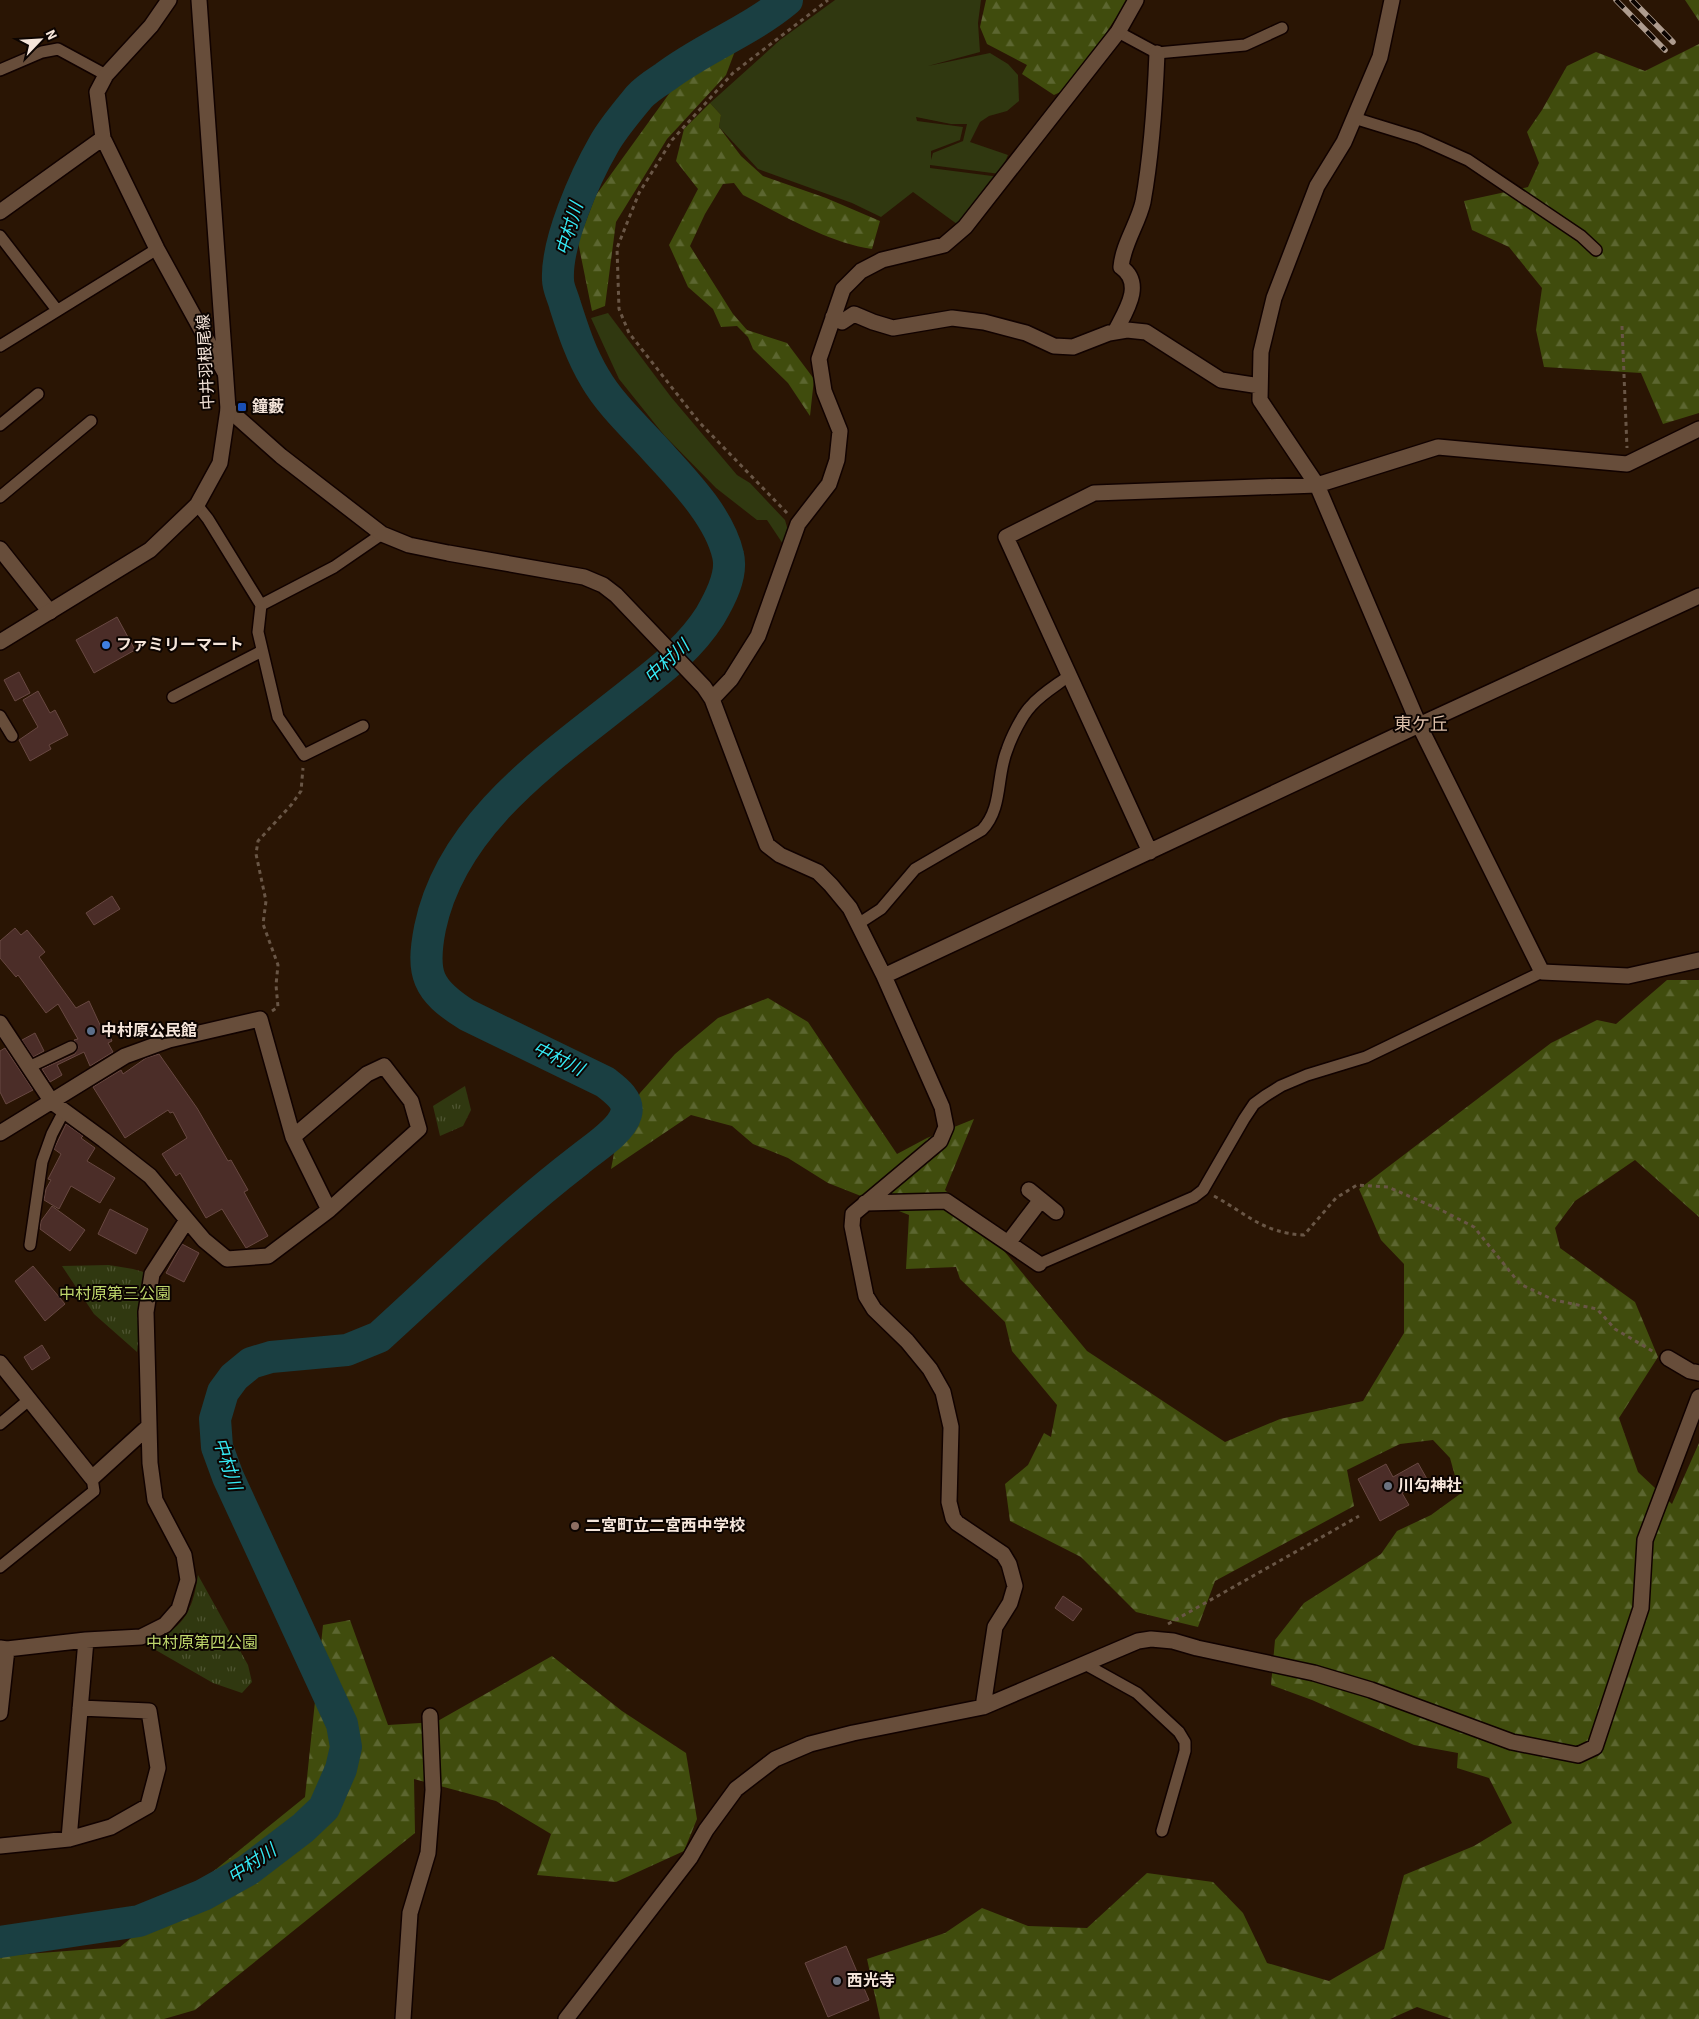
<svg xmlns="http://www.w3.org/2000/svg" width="1699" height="2019" font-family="'Source Sans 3','Noto Sans JP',sans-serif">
<defs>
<pattern id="forest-firs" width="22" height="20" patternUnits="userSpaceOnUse" patternTransform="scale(1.25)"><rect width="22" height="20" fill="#404c0d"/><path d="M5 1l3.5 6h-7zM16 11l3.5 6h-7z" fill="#5c6630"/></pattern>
<pattern id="park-tufts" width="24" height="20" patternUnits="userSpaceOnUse" patternTransform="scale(1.25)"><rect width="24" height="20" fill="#303810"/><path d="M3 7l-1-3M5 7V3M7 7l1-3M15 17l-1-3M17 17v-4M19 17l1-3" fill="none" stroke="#4f5532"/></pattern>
</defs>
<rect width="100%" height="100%" fill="#2a1504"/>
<path fill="#303810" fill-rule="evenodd" d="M835 0H981L978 23 980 52 928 66 990 53 1008 64 1018 75 1019 101 1007 111 989 116 980 122 970 142 1008 155 1000 174 930 165V168L1000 177 961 227 913 192 881 217 852 203 758 169 719 127 721 115 710 103 780 40ZM916 117 951 124H967L963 141 933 153 931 160V151L960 140 963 127 917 121Z
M608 313 671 397 737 475 750 483 785 520 789 534 783 544 767 520H757L716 488 664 435 619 379 591 318Z"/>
<path fill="url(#forest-firs)" d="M986 0H1128L1069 88 1054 95 1022 74 1027 65 987 44 980 27Z
M1685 0H1699V21Z
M738 43 726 75 667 139 616 222 605 306 592 311 578 242 596 195 679 80 707 58Z
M1699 44V413L1663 424 1641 373 1544 367 1536 330 1542 288 1509 247 1472 230 1464 201 1528 187 1539 163 1527 132 1542 110 1567 66 1596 52 1645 71Z
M710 103 721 115 719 127 741 156 763 176 826 198 880 221 872 249C826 242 785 216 743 195L734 183 723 184 705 214 690 246 733 314 747 330 787 343 814 379 810 416 788 383 753 349 748 337 737 326 721 327 713 309 688 287 669 245 698 189 676 161 684 129Z
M1667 980H1699V1217L1635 1160 1575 1201 1555 1228 1560 1248 1635 1302 1658 1357 1619 1418 1638 1472 1672 1504 1699 1443V2019H1452L1417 2007 1390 2019H880L867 1959 945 1933 982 1908 1028 1926 1087 1928 1147 1873 1213 1882 1243 1913 1267 1963 1329 1981 1384 1949 1404 1875 1474 1846 1512 1823 1489 1778 1457 1768 1458 1753 1414 1745 1312 1700 1271 1685 1275 1640 1304 1603 1381 1554 1397 1531 1431 1515 1460 1494 1450 1458 1433 1440 1400 1444 1347 1470 1354 1506 1215 1581 1198 1627 1136 1612 1081 1557 1010 1521 1005 1484 1028 1465 1044 1433 1051 1437 1057 1405 1012 1351 1005 1322 960 1279 956 1267 906 1269 909 1215 828 1183 788 1158 753 1144 732 1126 691 1115 611 1169 617 1138 640 1093 675 1054 718 1018 768 998 808 1022 897 1154 927 1138 974 1119 945 1190 995 1240 1087 1351 1225 1442 1280 1419 1363 1401 1404 1333V1264L1381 1240 1359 1189 1551 1043 1597 1020 1616 1024Z
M350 1620 388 1725 436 1722 552 1656 622 1711 686 1753 697 1819 684 1851 616 1882 537 1875 551 1834 496 1801 414 1779 415 1833 195 2010 164 2019H0V1956L120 1947 305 1797 323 1625Z"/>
<path fill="url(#park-tufts)" d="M465 1086 471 1110 463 1126 440 1136 433 1106Z
M109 1265 133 1269 147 1273 137 1352 94 1314 62 1266Z
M198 1575 248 1665 252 1682 242 1693 213 1683 147 1645C183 1627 192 1615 198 1575Z"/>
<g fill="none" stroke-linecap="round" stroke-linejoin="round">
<path stroke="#1a3f42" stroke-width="32" d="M0 1942 139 1921 203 1895 248 1870 303 1828 324 1808 341 1769 346 1747 342 1724 228 1477 217 1447 215 1419 223 1392 234 1377 251 1363 271 1357 347 1350 379 1337C445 1277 508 1215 578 1161 592 1149 621 1132 626 1114 630 1100 614 1089 605 1082L467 1015C427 990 421 974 430 928 452 822 551 757 630 694 660 670 689 649 710 616 720 599 733 575 728 555 719 515 680 477 654 448 634 426 610 404 595 378 581 355 573 330 565 305 563 297 558 288 558 280 556 242 585 177 604 144 613 128 627 112 639 97 646 89 656 83 665 77 703 48 750 31 787 0"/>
</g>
<path fill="#4b2d28" stroke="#684842" d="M117 617 135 650 94 673 76 640Z
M19 672 30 693 15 701 4 680Z
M38 691 50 713 55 710 68 735 49 745 51 749 30 761 19 740 38 727 23 700Z
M112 896 120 909 94 925 86 913Z
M15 928 21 935 27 930 45 952 39 957 76 1008 89 1001 101 1027 105 1025 112 1041 108 1043 113 1052 90 1066 84 1052 57 1065 62 1075 50 1082 42 1069 75 1054 78 1047 74 1040 78 1039 58 1004 46 1013 18 975 16 977 0 958V941Z
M35 1033 44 1051 33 1057 22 1040Z
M5 1048 33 1090 6 1104 0 1092V1051Z
M159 1054 197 1108 228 1161 231 1160 248 1190 244 1192 268 1236 246 1248 222 1209 206 1218 180 1173 176 1176 162 1154 187 1138 173 1112 170 1113 168 1110 125 1138 93 1087 121 1070 123 1074 146 1058Z
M66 1124 83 1136 81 1138 95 1148 87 1161 115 1178 100 1203 71 1186 59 1209 44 1200 46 1189 51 1180 48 1179 61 1154 54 1149Z
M52 1206 85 1230 70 1251 40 1229 41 1221Z
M110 1209 148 1229 136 1254 98 1234Z
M182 1244 199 1253 184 1282 166 1273Z
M33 1266 65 1304 45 1321 15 1281Z
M42 1345 50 1358 32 1370 24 1357Z
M1418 1463 1427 1479 1402 1493 1409 1505 1380 1521 1358 1479 1386 1464 1393 1477Z
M1063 1596 1082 1609 1073 1621 1055 1608Z
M846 1946 869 2000 828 2017 805 1963Z"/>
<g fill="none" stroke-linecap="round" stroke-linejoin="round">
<g stroke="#110200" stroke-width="14">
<path id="lane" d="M1118 32 1157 53 1245 45 1282 28
M0 70 42 52 58 49 106 75
M1354 118 1419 138 1468 160 1581 236 1596 250
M0 236 57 310
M0 346 157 249
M0 425 38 394
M0 497 91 421
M197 505 208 519 261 605 258 632 278 717 304 755 363 726
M261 605 334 567 382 534
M173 697 262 651
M0 716 12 736
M858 924 881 909 915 869 982 830C1003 808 996 777 1007 750 1011 738 1022 715 1031 706 1041 694 1057 685 1070 675
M29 1067 71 1047
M30 1245 42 1162 52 1134 64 1111
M1039 1264 1194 1197 1203 1190 1244 1119 1254 1104 1265 1096 1281 1086 1307 1075 1366 1057 1542 972
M0 1424 30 1399
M0 1567 94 1491 92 1478
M1083 1663 1137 1693 1179 1732 1185 1742V1751L1162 1831"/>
</g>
<g stroke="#110200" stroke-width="18">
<path id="street" d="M169 0 151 26 106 75 97 92 103 138 157 249 225 373
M1392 0 1380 57 1344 142 1317 186 1274 298 1261 352 1260 400 1317 485 1419 725 1542 972 1628 976 1699 960
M0 212 103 138
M833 317 842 322 854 314 873 322 893 328 952 318 984 322 1026 333 1054 346 1073 347 1109 333 1127 330 1146 332 1221 380 1260 386
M1115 332C1125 312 1145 284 1121 267 1123 244 1138 224 1143 202 1152 152 1155 103 1157 53
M228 409 281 456 382 534 409 545 448 553 584 577 603 585 616 595 704 687 712 699 767 845 780 855 818 872 831 885 850 908 884 976 942 1107 946 1127 940 1141 853 1214 852 1226 866 1296 874 1309 907 1341 930 1369 943 1392 951 1427 949 1502 953 1518 957 1523 1003 1554 1009 1564 1015 1586 1010 1603 995 1627 983 1707
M0 549 50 612
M712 699 731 679 758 636 798 524 829 484 837 460 840 431 824 391 819 359 843 289 861 271 882 260 944 245 965 227 1118 32 1136 0
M1150 852 1006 537 1094 493 1317 485 1438 447 1627 464 1699 429
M884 976 1419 725 1699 596
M0 1023 52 1102 104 1140 150 1176 204 1240 227 1259 268 1256 329 1210 419 1129 411 1101 384 1066 367 1074 293 1137
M0 1133 125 1056 169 1040 260 1019 293 1137 329 1210
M1029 1190 1056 1212
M865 1203 946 1201 1039 1264
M1008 1243 1040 1201
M1668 1358 1690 1371 1699 1373
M0 1363 92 1478 148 1427
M0 1648 7 1649 86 1640 141 1637 165 1625 179 1609 188 1580 184 1555 155 1500 150 1463 146 1312 152 1274 187 1220
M0 1713 7 1649
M69 1839 86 1640
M0 1846 69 1839 111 1827 148 1806 158 1768 149 1711 80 1708
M403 2019 410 1913 428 1853 433 1790 430 1716
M566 2019 690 1858 706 1830 736 1789 775 1759 810 1744 853 1733 983 1707 1138 1641 1151 1639 1173 1641 1197 1648 1314 1673 1371 1690 1512 1742 1578 1755 1595 1747 1641 1608 1645 1540 1699 1397"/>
</g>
<g stroke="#110200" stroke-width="18">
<path id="secondary" d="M0 642 150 550 197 505 220 463 228 409 199 0"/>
</g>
<path stroke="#695646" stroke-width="3" stroke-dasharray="4 4" stroke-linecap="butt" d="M1622 326 1627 448
M787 513 699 422 629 333 619 309 617 248 639 193 672 140 733 73 828 0
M272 1011 278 1007 276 985 278 965 263 924 266 901 256 854 258 841 292 804 301 791 303 768
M1214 1196C1247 1214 1263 1233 1304 1235L1336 1198 1357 1185 1388 1187 1443 1211 1474 1227 1520 1284 1554 1300 1597 1309 1615 1329 1654 1352
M1168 1624 1359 1516"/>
<use href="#lane" stroke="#674d3a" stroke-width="11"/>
<use href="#street" stroke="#674d3a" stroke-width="15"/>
<use href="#secondary" stroke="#674d3a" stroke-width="15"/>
<g stroke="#ae9c8f" stroke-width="5.5">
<path id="rail" d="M1616 0 1665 50
M1632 0 1673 42"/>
</g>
<use href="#rail" stroke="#0c0401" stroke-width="4" stroke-dasharray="11" stroke-linecap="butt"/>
</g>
<rect fill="#1a4fb4" stroke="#0c0401" stroke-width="2" x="237" y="402" width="10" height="10" rx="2.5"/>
<circle fill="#3f7fe0" stroke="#0c0401" stroke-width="2" cx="106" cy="645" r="5"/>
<circle fill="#5c6f8a" stroke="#0c0401" stroke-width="2" cx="91" cy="1031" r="5"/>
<g fill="#6b7280" stroke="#0c0401" stroke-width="2">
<circle cx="1388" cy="1486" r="5"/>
<circle cx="837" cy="1981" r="5"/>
</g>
<circle fill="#8d6e63" stroke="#0c0401" stroke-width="2" cx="575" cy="1526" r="5"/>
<g text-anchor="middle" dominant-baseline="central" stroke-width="4" stroke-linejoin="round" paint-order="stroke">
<g font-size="16" fill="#f5e5da" stroke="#0c0401">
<text transform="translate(206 362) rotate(-93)">中井羽根尾線</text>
</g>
<g font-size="16" font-weight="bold" fill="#f5e5da" stroke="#0c0401" text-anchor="start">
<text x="252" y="407">鐘藪</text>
<text x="116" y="645">ファミリーマート</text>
<text x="101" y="1031">中村原公民館</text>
<text x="1398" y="1486">川勾神社</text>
<text x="585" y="1526">二宮町立二宮西中学校</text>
<text x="847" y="1981">西光寺</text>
</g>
<g font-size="16" fill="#bed66b" stroke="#0c0401">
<text x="115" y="1294">中村原第三公園</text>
<text x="202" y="1643">中村原第四公園</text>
</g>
<g font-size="18" font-style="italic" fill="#35e9f4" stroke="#0c0401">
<text transform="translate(570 229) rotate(-74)">中村川</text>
<text transform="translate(667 662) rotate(-43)">中村川</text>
<text transform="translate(558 1059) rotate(26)">中村川</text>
<text transform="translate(227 1464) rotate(72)">中村川</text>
<text transform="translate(252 1864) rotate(-34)">中村川</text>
</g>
<g font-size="18" fill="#dcbfa9" stroke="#0c0401">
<text x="1421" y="724">東ケ丘</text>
</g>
</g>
<g transform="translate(40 40) rotate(65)" stroke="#0c0401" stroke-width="4" paint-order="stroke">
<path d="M0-4L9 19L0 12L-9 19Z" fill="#f5e5da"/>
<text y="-8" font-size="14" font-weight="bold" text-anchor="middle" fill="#f5e5da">N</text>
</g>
</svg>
